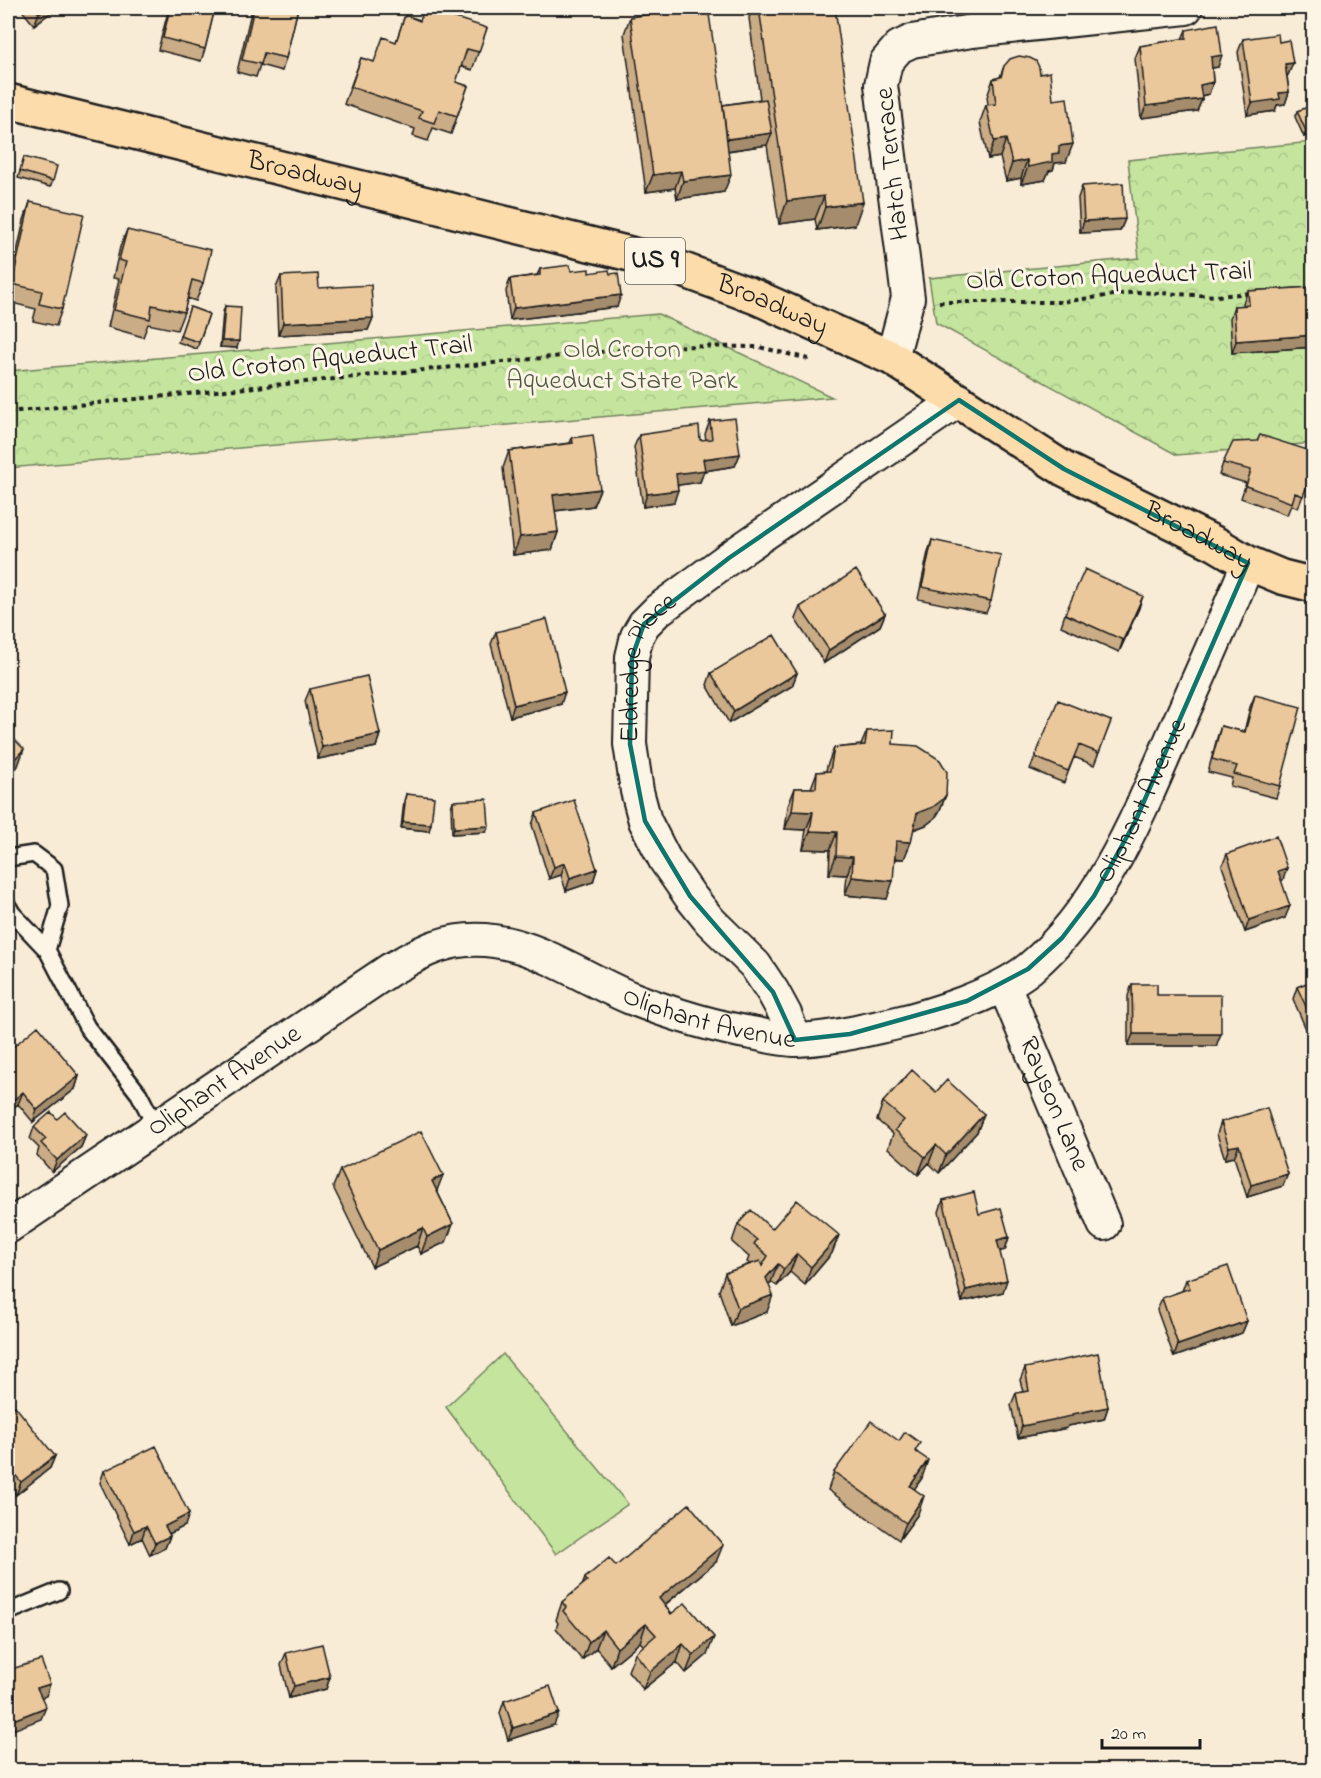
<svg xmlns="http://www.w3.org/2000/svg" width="1321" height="1778" font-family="'Indie Flower',sans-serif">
<defs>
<pattern id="park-crowns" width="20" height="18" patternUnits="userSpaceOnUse" patternTransform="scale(1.5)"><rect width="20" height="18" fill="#c5e59e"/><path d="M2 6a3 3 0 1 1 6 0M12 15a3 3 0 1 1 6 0" fill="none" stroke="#a9c488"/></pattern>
</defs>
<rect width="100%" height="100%" fill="#f9ecd6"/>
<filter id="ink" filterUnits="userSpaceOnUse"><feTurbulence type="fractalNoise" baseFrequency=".0167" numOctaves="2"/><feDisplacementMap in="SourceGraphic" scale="12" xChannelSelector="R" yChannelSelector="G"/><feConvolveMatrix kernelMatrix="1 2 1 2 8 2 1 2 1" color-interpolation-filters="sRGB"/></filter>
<g filter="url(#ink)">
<path fill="url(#park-crowns)" stroke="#70805d" stroke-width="1.5" d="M1313 142V443L1177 455 936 323 929 278 1139 258 1128 160Z
M658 314 832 397 8 468V371Z"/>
<path fill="#c5e59e" stroke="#70805d" stroke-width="1.5" d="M503 1354 628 1504 556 1554 446 1407Z"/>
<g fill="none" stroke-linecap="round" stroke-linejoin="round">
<g stroke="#1c1c1c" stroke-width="20">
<path id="service" d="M8 858 34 854 54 869 60 906 47 950
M8 906 12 913 47 950 87 1027 139 1094 156 1127
M8 1612 59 1591"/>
</g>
<g stroke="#1c1c1c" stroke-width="36">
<g id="minor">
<path d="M892 358 908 298 881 85 886 62 899 47 912 41 972 31 1186 8"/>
<path id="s1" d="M1004 985 1104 1224"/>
<path id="s2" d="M795 1040 785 1014 773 992 755 965 710 921 690 896 665 860 645 821 637 791 630 744 632 657 637 636 644 624 658 610 729 558 959 400"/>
<path id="s3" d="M8 1227 391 969C406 961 422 951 438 946 509 922 568 972 631 998 672 1014 713 1027 757 1034 770 1037 784 1040 797 1040 829 1039 861 1031 893 1024 933 1015 998 994 1030 968 1102 907 1138 816 1175 731 1200 675 1225 620 1248 563"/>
</g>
</g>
<g stroke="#1c1c1c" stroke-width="38">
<g id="primary">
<path id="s4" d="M8 101 630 254 678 268 756 297 892 358 1064 469 1216 544 1248 563 1282 577 1314 585"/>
</g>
</g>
<path stroke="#1c1c1c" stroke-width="4" stroke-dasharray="4.5 4.5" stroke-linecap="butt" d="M939 302H1061L1136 292 1217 296 1252 293
M8 412 661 346 759 347 809 359"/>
<use href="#service" stroke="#fcf5e5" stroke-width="15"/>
<use href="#minor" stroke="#fcf5e5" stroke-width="32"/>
<use href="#primary" stroke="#fddcac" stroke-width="33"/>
</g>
<path fill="#caac86" stroke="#1c1c1c" stroke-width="1.5" d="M20 8H57L34 25Z
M169 8H215L205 49 201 61 158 50Z
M252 8H298L286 58 282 71 260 65 256 77 237 72Z
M752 8H835L855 225 817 230 815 219 779 224 767 145 728 151 724 192 677 199 675 188 646 192 624 34 630 17 723 105 760 99 749 18Z
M405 15 420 20 487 28 472 70 461 66 456 82 468 86 451 134 433 128 428 141 413 136 415 129 344 104 361 58 374 62 396 42Z
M1186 30 1218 67 1212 68 1213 82 1209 94 1201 96 1202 99 1197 111 1141 118 1135 58 1140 46 1182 39Z
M1243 39 1279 42 1293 63 1288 75H1287L1289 92 1285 104 1277 105 1275 111 1247 115 1238 52Z
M1004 66 1040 74 1053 100 1066 162 1055 163 1053 170 1049 171 1045 180 1021 184V178L1006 181 1000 157 988 159 980 122 986 105 988 104 987 97 993 79 1000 77Z
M1314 105V133L1304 137 1295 117 1297 111Z
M24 157 53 181 50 187 18 178Z
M1082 186 1125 219 1120 231 1080 233 1078 198Z
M30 202 62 309 56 326 33 321 36 309 8 302V293L24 220Z
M127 230 203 283 196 301 187 298 184 312 177 330 148 324 143 337 108 327 119 279 113 278 120 247Z
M540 269 589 273 617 307 510 320 506 291 510 279 537 275Z
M281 276 319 288 373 318 368 330 278 335 276 288Z
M1314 287 1313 347 1232 353 1230 318 1234 306H1244L1243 303 1248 291Z
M225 306 237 348 220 347 223 312Z
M190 307 209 314 197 349 178 342Z
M710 421 740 454 735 466 704 471 700 482 678 485 674 502 643 507 634 447 639 435 700 440H706L705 434Z
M572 438 600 489 593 506 555 511 558 532 552 550 513 555 503 468 509 451 570 443Z
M1223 463 1314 467 1298 508 1291 505 1287 515 1241 498 1246 483 1219 475Z
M932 540 991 601 986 613 918 599 928 552Z
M800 607 885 614 880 626 824 663 795 619Z
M1139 608 1119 652 1061 626 1065 614Z
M496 632 561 704 510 717 491 644Z
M711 673H797L792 686 729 723 707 685Z
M310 689 380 734 376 747 318 759 305 701Z
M1255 695 1280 786 1276 798 1230 786 1232 778 1208 772 1217 738 1221 726 1244 732 1250 707Z
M1111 721 1094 765 1074 757 1064 783 1030 769 1035 757Z
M867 731 893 744 946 795 939 812 935 818 926 825 913 830 904 859H895L887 899 845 895 847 875 829 874 830 850 803 849 806 830 785 829 788 806 795 788H811L817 772 826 771 827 766 834 748 861 745Z
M406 794 429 831 401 828 404 801Z
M453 801 486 832 452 834 451 807Z
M536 813 597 869 593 882 566 891 561 875 549 879 532 825Z
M1227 854 1283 880H1281L1285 918 1245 932 1222 866Z
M1314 980V1042L1312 1043 1293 999 1297 987Z
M1132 984 1157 995 1216 1046H1128V996Z
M8 1051 79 1076 75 1089 33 1122 18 1104 8 1112Z
M936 1092 984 1114 977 1132 939 1173 929 1163 918 1175 888 1148 893 1134 877 1120 883 1102Z
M57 1119 86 1135 81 1147 52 1172 37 1155 39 1148 30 1139 34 1127Z
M1221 1122 1283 1186 1247 1197 1234 1157 1225 1159 1217 1134Z
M340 1170 437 1191 453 1224 446 1242 421 1254 417 1246 372 1267 333 1187Z
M943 1200 979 1214 1009 1237 1005 1250 1000 1251 1003 1292 962 1302 939 1212Z
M738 1224 772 1229 839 1235 832 1253 805 1285 790 1272 777 1286 771 1282 769 1284 767 1312 731 1326 719 1291 725 1273 750 1264 747 1262 749 1257 732 1242Z
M1186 1280 1247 1321 1242 1333 1174 1357 1157 1310 1162 1298 1182 1291Z
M1025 1368 1108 1407 1104 1419 1068 1426 1067 1428 1018 1438 1011 1405 1016 1393 1023 1392 1020 1380Z
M8 1409 55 1456 50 1468 16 1495 8 1483Z
M899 1441 917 1452 922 1478 914 1489 918 1514 899 1540 828 1490 834 1472Z
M104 1471 185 1526 169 1534 170 1536 165 1548 150 1555 142 1538 130 1544 100 1483Z
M716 1562 665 1605 707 1655 686 1673 677 1662 643 1689 628 1671 635 1653 644 1646 640 1642 611 1666 596 1648 582 1660 556 1628 558 1623 556 1620 562 1602 582 1586 585 1578 616 1566Z
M286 1653 330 1677 326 1689 289 1698 281 1665Z
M504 1701 554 1725 508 1740 500 1713Z"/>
<path fill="#a48c6d" stroke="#1c1c1c" stroke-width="1.5" d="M46 8H57L34 25 39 13Z
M1222 55 1218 67 1206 69 1211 57Z
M1293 63 1288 75 1281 76 1285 64Z
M1213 82 1209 94 1196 97 1200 85Z
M1289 92 1285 104 1277 105 1275 111 1247 115 1252 103 1279 93Z
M1202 99 1197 111 1141 118 1146 106Z
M1314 128V133L1304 137 1306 131Z
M772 133 767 145 718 152 723 140Z
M1006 139 1000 157 988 159 994 141Z
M1073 144 1066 162 1055 163 1053 170 1049 171 1045 180 1021 184 1028 167 1052 154 1059 146Z
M1027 160 1021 178 1006 181 1012 163Z
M681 171 675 188 646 192 653 175Z
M731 175 724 192 677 199 683 181Z
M824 196 815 219 779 224 787 201Z
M863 202 855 225 817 230 825 207Z
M1125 219 1120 231 1080 233 1084 221Z
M621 295 617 307 510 320 514 308Z
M373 318 368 330 278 335 283 323Z
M1314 335 1313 347 1232 353 1236 341Z
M222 341H239L237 348 220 347Z
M740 454 735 466 704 471 700 482 672 486 676 474 703 459Z
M600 489 593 506 546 512 553 495Z
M678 490 674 502 643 507 647 494Z
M558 532 552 550 513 555 520 537Z
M1143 596 1139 608 1119 652 1123 640Z
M885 614 880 626 824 663 829 650Z
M797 673 792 686 729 723 734 711Z
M565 692 561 704 510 717 514 705Z
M380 734 376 747 318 759 322 747Z
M24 749 18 766 8 777V766Z
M946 795 939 812 935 818 926 825 910 831 917 813Z
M792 811 813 812 806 830 785 829Z
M403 822 431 824 429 831 401 828Z
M489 826 486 832 452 834 454 828Z
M810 831 837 832 830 850 803 849Z
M896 841 911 842 904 859 890 858Z
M836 856 853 857 847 875 829 874Z
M565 863 561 875 549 879 554 867Z
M1287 868 1283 880 1274 883 1278 871Z
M597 869 593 882 566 891 570 878Z
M852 877 893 881 887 899 845 895Z
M1290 906 1285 918 1245 932 1249 920Z
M1133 1034H1221L1216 1046H1128Z
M79 1076 75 1089 33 1122 37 1110Z
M23 1092 18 1104 8 1112 12 1101Z
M984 1114 977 1132 939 1173 946 1155Z
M86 1135 81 1147 52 1172 57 1160Z
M936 1145 929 1163 918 1175 925 1157Z
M1239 1145 1234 1157 1225 1159 1229 1147Z
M1288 1174 1283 1186 1247 1197 1251 1185Z
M443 1175 436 1193 432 1181Z
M453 1224 446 1242 421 1254 427 1237Z
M423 1228 417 1246 372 1267 378 1250Z
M839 1235 832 1253 805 1285 811 1267Z
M1009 1237 1005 1250 993 1253 997 1240Z
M797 1254 790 1272 777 1286 784 1269Z
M778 1264 771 1282 760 1295 766 1278Z
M1007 1280 1003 1292 962 1302 966 1290Z
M773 1295 767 1312 731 1326 738 1308Z
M1247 1321 1242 1333 1174 1357 1178 1345Z
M1108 1407 1104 1419 1068 1426 1067 1428 1018 1438 1022 1426 1072 1414Z
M55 1456 50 1468 16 1495 21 1482Z
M928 1460 922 1478 904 1504 910 1486Z
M924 1496 918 1514 899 1540 906 1523Z
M189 1514 185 1526 160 1538 165 1526Z
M146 1526 142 1538 130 1544 134 1531Z
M170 1536 165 1548 150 1555 155 1543Z
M723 1545 716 1562 652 1615 659 1598Z
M646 1624 640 1642 611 1666 617 1648Z
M603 1630 596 1648 582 1660 589 1642Z
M714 1637 707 1655 686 1673 693 1655Z
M683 1644 677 1662 643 1689 650 1672Z
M330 1677 326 1689 289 1698 294 1686Z
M50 1684 46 1696 33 1700 37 1688Z
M46 1707 41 1719 8 1732V1722Z
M559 1713 554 1725 508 1740 513 1728Z"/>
<path fill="#ebc89c" stroke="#1c1c1c" stroke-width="1.5" d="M34 8H46L39 13Z
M170 8H215L205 49 163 38Z
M254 8H298L286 58 264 53 261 64 242 60Z
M424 8 487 28 479 52 467 49 456 82 468 86 457 116 439 110 434 123 419 118 422 111 351 87 361 58 374 62 383 37 396 42 405 15 420 21Z
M693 8H708L722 100 731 175 683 181 681 171 653 175 630 17Z
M759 8H835L863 202 825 207 824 196 787 201Z
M1218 24 1222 55 1211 57 1213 82 1200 85 1202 99 1146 106 1140 46 1186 38V30Z
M1278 34 1279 42 1289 40 1293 63 1285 64 1289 92 1279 93 1280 99 1252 103 1243 39Z
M1019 56 1030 58 1036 61 1039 67 1040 74 1050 72 1053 100 1067 98 1073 144 1059 146V153L1052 154V162L1028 167 1027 160 1012 163 1006 139 994 141 986 105 996 104 993 79 1001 77 1004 66 1010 59Z
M766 99 772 133 727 139 723 105Z
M1314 105V128L1306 131 1297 111Z
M24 157 57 166 53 181 20 171Z
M1123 183 1125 219 1084 221 1082 186Z
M30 202 84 214 62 309 39 304 42 291 12 284Z
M127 230 211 250 203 283 192 280 184 312 152 305 150 319 114 310 126 262 119 260Z
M570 265 571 271 589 269V273L609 270 610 274 618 273 621 295 514 308 510 279 540 275V269Z
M318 274 319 288 371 285 373 318 283 323 281 276Z
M1314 287V335L1236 341 1234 306 1249 305 1248 291Z
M225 306 241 307 239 341H222Z
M190 307 209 314 199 342 180 336Z
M735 418 740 454 703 459 705 470 676 474 678 490 647 494 639 435 699 426 700 440 712 439 710 421Z
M593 435 600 489 553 495 558 532 520 537 509 451 573 443 572 438Z
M1260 435 1314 452V467L1303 496 1295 493 1292 503 1246 486 1251 470 1223 463 1233 442 1257 441Z
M932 540 1001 555 991 601 922 587Z
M1085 569 1143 596 1123 640 1065 614Z
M856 570 885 614 829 650 800 607Z
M547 619 565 692 514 705 496 632Z
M774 635 797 673 734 711 711 673Z
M367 676 380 734 322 747 310 689Z
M1255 695 1301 707 1280 786 1234 774 1237 766 1212 759 1221 726 1245 732Z
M1058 700 1111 721 1099 753 1079 745 1068 771 1035 757Z
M894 730 893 744 918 746 940 760 947 772 946 795 942 800 933 807 917 813 911 842 896 841 893 881 852 877 853 857 836 856 837 832 810 831 813 812 792 811 795 788H816L817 772 830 771 834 748 865 745 867 731Z
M8 733 24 749 8 766Z
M406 794 434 797 431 824 403 822Z
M487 799 489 826 454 828 453 801Z
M574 800 597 869 570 878 565 863 554 867 536 813Z
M1276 836 1287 868 1278 871 1290 906 1249 920 1227 854Z
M1314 980V1024L1297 987Z
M1132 984H1157V995H1221V1034H1133Z
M38 1026 79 1076 37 1110 23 1092 12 1101 8 1095V1051Z
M912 1070 936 1092 947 1080 984 1114 946 1155 936 1145 925 1157 895 1130 904 1120 883 1102Z
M1267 1108 1288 1174 1251 1185 1239 1145 1229 1147 1221 1122Z
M51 1112 57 1119 65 1112 86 1135 57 1160 41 1143 46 1139 34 1127Z
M421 1131 443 1175 432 1181 453 1224 427 1237 423 1228 378 1250 340 1170Z
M974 1192 979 1214 1001 1208 1009 1237 997 1240 1007 1280 966 1290 943 1200Z
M797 1200 839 1235 811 1267 797 1254 784 1269 778 1264 766 1278 773 1295 738 1308 725 1273 760 1261 762 1266 768 1256 754 1244 757 1240 738 1224 751 1210 772 1229Z
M1228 1266 1247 1321 1178 1345 1162 1298 1190 1288 1186 1280Z
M1098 1353 1108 1407 1072 1414V1416L1022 1426 1016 1393 1029 1391 1025 1368Z
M15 1406 55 1456 21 1482 8 1466V1409L9 1411Z
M871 1421 899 1441 905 1432 920 1443 915 1451 928 1460 910 1486 924 1496 906 1523 834 1472Z
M156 1446 189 1514 165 1526 170 1536 155 1543 146 1526 134 1531 104 1471Z
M689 1504 723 1545 659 1598 671 1614 685 1603 714 1637 693 1655 683 1644 650 1672 635 1653 656 1635 646 1624 617 1648 603 1630 589 1642 563 1611 566 1607 562 1602 587 1581 585 1578 609 1558 616 1566Z
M322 1644 330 1677 294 1686 286 1653Z
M41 1660 50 1684 37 1688 46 1707 8 1722V1670Z
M550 1686 559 1713 513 1728 504 1701Z"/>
</g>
<path fill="none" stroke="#0f766e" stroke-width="4.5" stroke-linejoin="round" d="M959 400 1064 469 1248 563 1135 822 1094 896 1062 938 1028 969 967 1001 850 1034 795 1040 773 992 690 896 645 821 630 744 632 657 644 624 729 558Z"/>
<g text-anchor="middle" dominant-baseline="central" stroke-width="6" stroke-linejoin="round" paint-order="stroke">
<rect fill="#fcf5e5" stroke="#5f5d58" stroke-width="1.5" x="625" y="238" width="60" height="46" rx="4.5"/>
<g font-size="26" font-weight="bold" fill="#1c1c1c">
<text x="655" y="261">US 9</text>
</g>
<g font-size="27" fill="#1c1c1c" stroke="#fcf5e5">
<text transform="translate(893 164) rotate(-96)">Hatch Terrace</text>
<text stroke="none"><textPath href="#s4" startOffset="306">Broadway</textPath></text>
<text transform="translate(1109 277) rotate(-2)">Old Croton Aqueduct Trail</text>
<text stroke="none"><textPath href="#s4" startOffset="792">Broadway</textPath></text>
<text transform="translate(330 360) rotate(-6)">Old Croton Aqueduct Trail</text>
<text stroke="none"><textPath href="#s4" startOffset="1278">Broadway</textPath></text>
<text stroke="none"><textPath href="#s2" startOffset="428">Eldredge Place</textPath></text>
<text stroke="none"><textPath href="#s3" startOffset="1341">Oliphant Avenue</textPath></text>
<text stroke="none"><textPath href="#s3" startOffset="801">Oliphant Avenue</textPath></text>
<text stroke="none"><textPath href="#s3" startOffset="261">Oliphant Avenue</textPath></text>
<text stroke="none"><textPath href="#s1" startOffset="129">Rayson Lane</textPath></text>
</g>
<g font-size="27" fill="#4f5843" stroke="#fcf5e5">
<text x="622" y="350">Old Croton<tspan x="622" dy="31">Aqueduct State Park</tspan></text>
</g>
</g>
<rect width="1321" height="1778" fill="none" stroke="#fcf5e5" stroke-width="30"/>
<rect x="15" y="15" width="1291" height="1748" fill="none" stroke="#1c1c1c" stroke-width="2" filter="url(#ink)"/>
<path d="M1102 1739v9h98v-9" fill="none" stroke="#1c1c1c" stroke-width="3"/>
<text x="1111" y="1739" font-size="18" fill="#1c1c1c" stroke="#fcf5e5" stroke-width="4.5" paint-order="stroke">20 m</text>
</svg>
